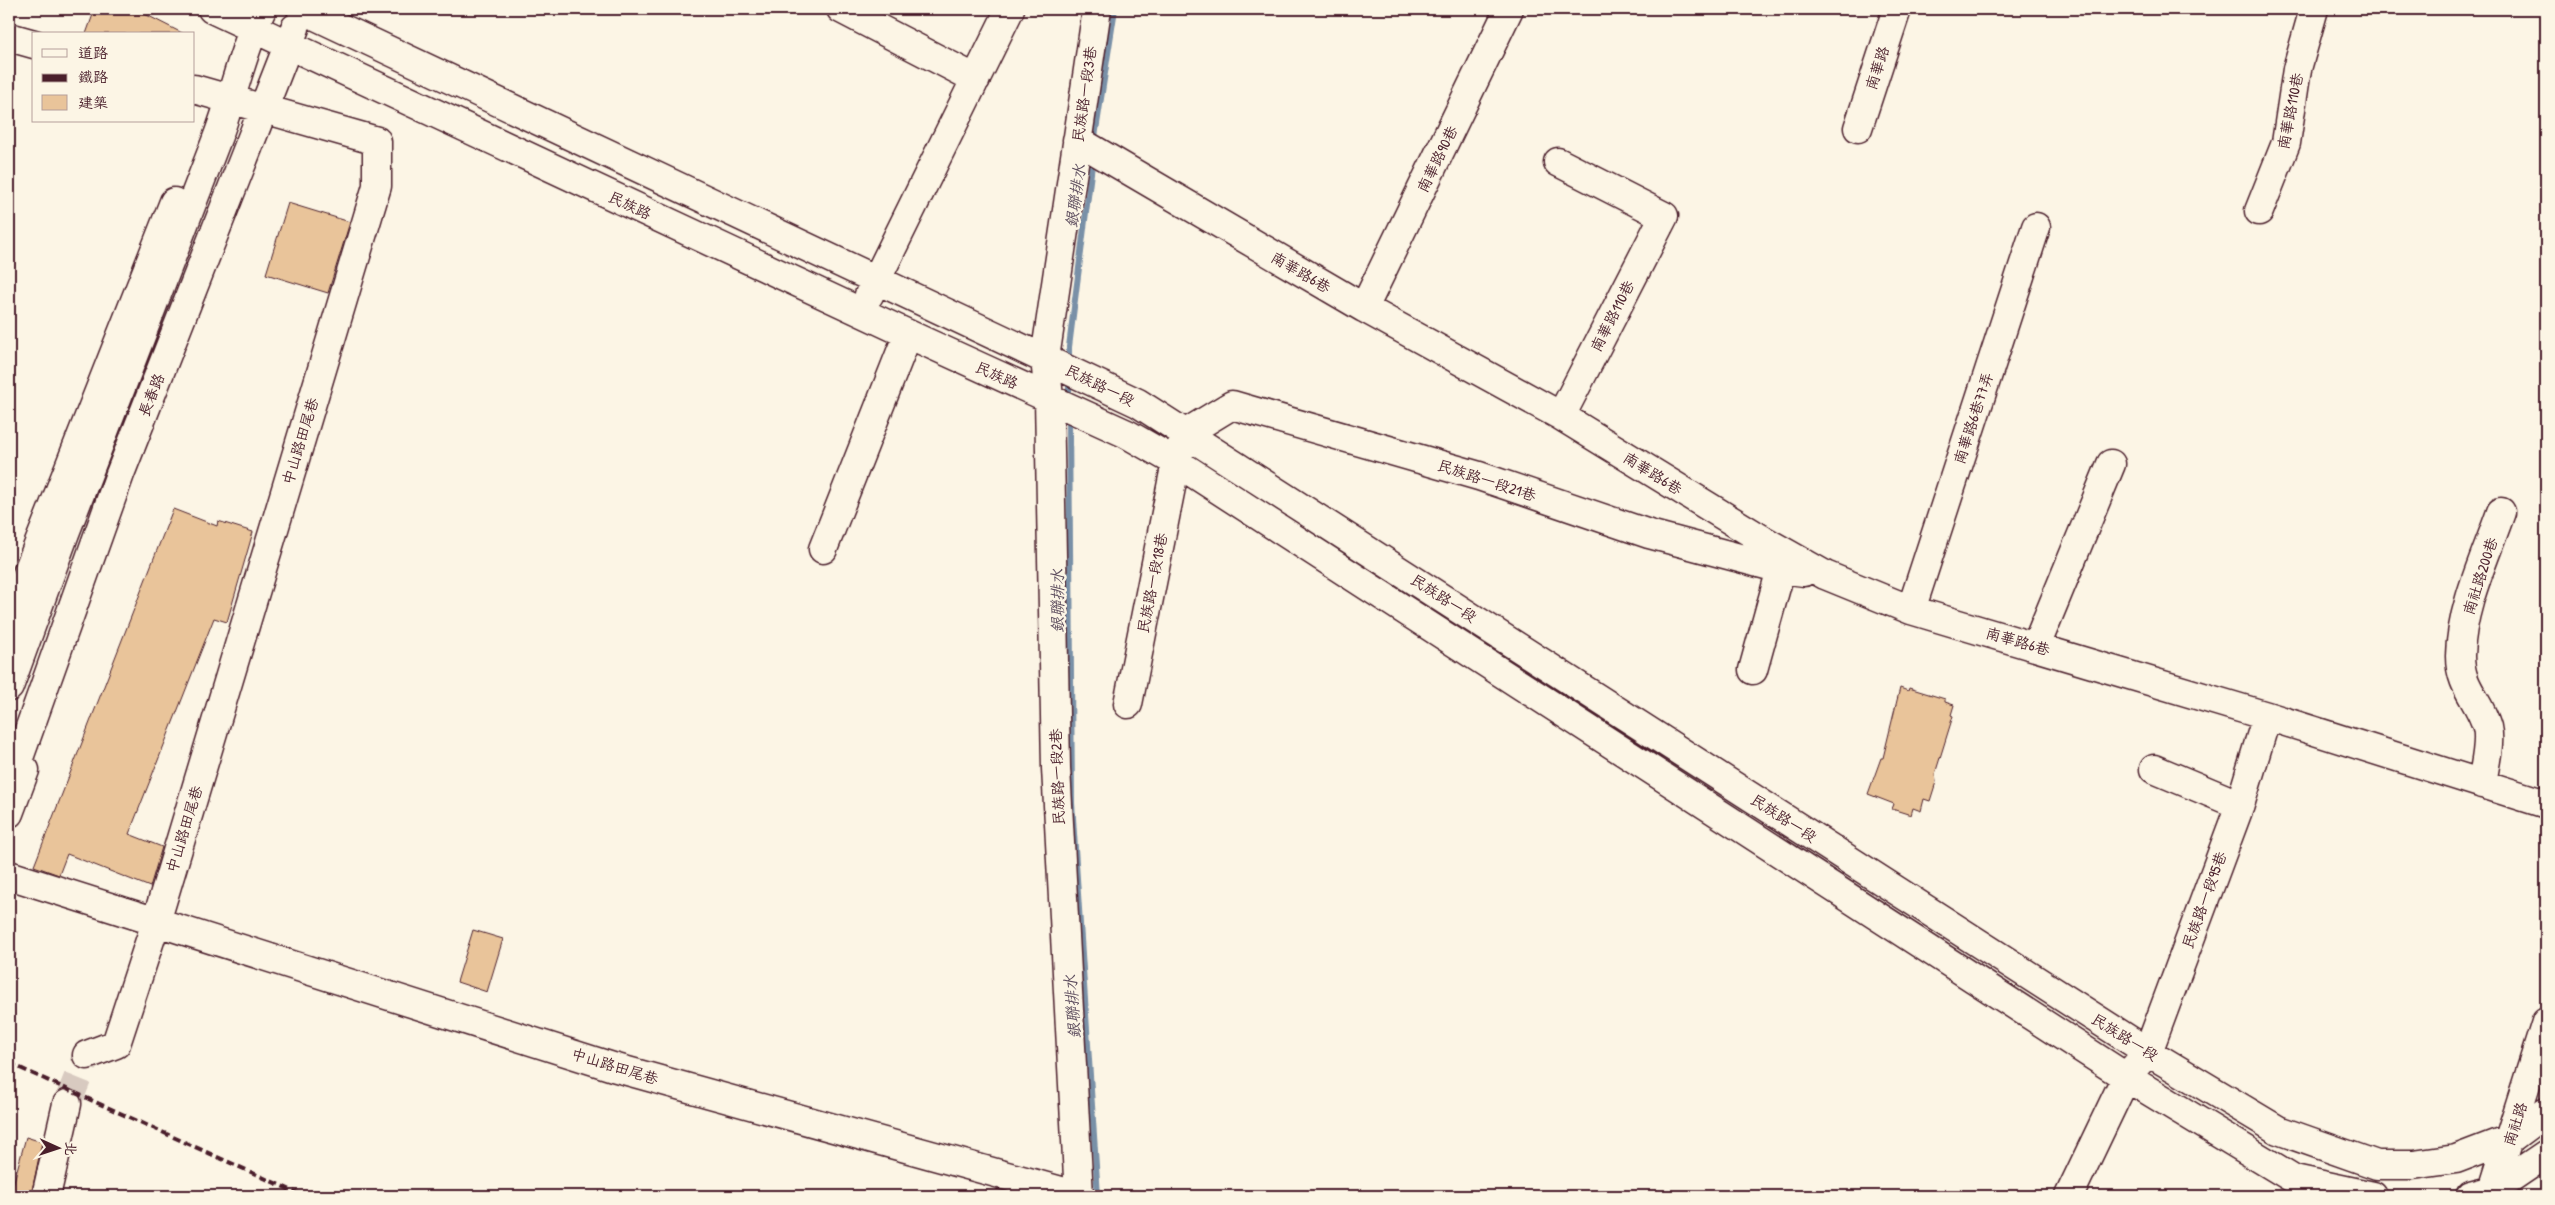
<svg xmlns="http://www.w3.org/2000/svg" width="2555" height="1205" font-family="'Patrick Hand','LXGW WenKai TC',sans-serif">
<rect width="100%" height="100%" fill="#fcf5e5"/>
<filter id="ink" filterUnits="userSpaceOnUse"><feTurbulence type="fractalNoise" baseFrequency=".02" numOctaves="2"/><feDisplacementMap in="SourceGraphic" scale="10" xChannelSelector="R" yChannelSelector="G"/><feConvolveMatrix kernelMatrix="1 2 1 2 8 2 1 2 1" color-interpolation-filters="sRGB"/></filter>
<g filter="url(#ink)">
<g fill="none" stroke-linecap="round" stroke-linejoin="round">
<path stroke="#7990a7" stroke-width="6" d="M1094 143 1115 9
M1069 363V347L1093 157
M1069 378V401
M1069 416 1072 803 1098 1196"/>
</g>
<path fill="#e9c49a" stroke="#4a1f2b" d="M95 9H135L184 34H86Z
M288 203 350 222 328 293 266 274Z
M173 509 217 526 218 521 253 532 227 622 214 618 129 834 162 847 150 887 67 854 59 875 34 866Z
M1900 688 1908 691 1909 688 1945 699V702L1954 705 1951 715 1953 716 1935 774 1936 782 1930 801 1924 799 1921 811 1913 808 1911 815 1892 809 1894 804 1868 794 1881 758H1883Z
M473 930 503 939 487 992 457 982Z
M26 1137 42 1142 31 1196H10Z"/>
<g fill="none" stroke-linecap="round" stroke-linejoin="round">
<path stroke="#d8cac0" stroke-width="28" stroke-dasharray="28 14" stroke-linecap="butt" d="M67 1104 87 1055"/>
<g stroke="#4a1f2b" stroke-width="31">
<path id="minor" d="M212 9 908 334 1127 434 1176 462 2126 1077 2294 1179 2373 1196
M301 9 1138 403 2148 1052 2278 1130 2377 1165H2413L2456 1159 2511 1138 2546 1112
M841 9 976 79
M9 37 34 44
M1858 128 1897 9
M1077 140 1364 308 1561 416 1763 540 1825 575 1911 610 2267 716 2546 804
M1558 162 1664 216 1561 416
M2259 211 2286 143 2297 69 2314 9
M869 295 1010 9
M1364 308 1509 9
M823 549 908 334
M1911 610 2036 227
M9 619 174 202
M2036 646 2111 464
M1753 670 1781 569
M9 687 65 533 216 141C233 98 242 51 262 9
M1128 704 1176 462 1186 433 1232 405 1479 476 1649 534 1781 569 1804 572
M2154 769 2240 805
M2482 784C2484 767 2491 744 2487 727 2479 699 2460 688 2460 656 2461 607 2485 558 2501 512
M9 786 120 474 295 28
M9 813 25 770
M9 875 613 1067 1079 1196
M87 1055 116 1044 156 922 377 186V141L194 89
M46 1196 67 1104
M1079 1196 1056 768 1049 398 1045 358 1097 9
M2069 1196 2126 1077 2148 1052 2240 805 2267 716
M2470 1196 2493 1190 2546 1154
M2491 1196 2546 1022"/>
</g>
<use href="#minor" stroke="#fcf5e5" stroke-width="28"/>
<path stroke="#4a1f2b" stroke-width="4" stroke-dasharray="8 4" stroke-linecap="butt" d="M9 1063 304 1196"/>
</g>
</g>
<g text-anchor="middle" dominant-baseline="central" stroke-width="5" stroke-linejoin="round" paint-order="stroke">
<g font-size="15" fill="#4a1f2b" stroke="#fcf5e5">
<text transform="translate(1877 68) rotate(-72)">南華路</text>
<text transform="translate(1084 94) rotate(-82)">民族路一段3巷</text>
<text transform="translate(2290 111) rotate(-79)">南華路110巷</text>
<text transform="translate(1437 159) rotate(-64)">南華路90巷</text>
<text transform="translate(630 205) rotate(25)">民族路</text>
<text transform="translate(1301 272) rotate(30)">南華路6巷</text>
<text transform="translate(1612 316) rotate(-63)">南華路110巷</text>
<text transform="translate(997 375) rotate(24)">民族路</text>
<text transform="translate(1100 385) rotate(26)">民族路一段</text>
<text transform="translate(151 395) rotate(-68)">長春路</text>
<text transform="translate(1973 418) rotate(-72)">南華路6巷77弄</text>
<text transform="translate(300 441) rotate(-73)">中山路田尾巷</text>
<text transform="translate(1653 473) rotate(32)">南華路6巷</text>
<text transform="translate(1487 480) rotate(18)">民族路一段21巷</text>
<text transform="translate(2480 576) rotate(-72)">南社路200巷</text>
<text transform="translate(1152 583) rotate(-79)">民族路一段18巷</text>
<text transform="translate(1444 598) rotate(33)">民族路一段</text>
<text transform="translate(2018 641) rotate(16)">南華路6巷</text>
<text transform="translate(1057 777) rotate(-92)">民族路一段2巷</text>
<text transform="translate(1784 818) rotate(33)">民族路一段</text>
<text transform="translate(184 829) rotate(-73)">中山路田尾巷</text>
<text transform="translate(2204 900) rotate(-70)">民族路一段95巷</text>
<text transform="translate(2125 1037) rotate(32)">民族路一段</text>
<text transform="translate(615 1066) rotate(17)">中山路田尾巷</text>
<text transform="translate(2515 1124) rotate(-72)">南社路</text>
</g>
<g font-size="16" font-style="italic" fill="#5e4e5f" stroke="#fcf5e5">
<text transform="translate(1075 196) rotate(-82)">銀聯排水</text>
<text transform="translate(1057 601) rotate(-90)">銀聯排水</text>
<text transform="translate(1072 1007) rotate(-94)">銀聯排水</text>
</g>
</g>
<rect width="2555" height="1205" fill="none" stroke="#fcf5e5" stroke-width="30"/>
<rect x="15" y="15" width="2525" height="1175" fill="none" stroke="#4a1f2b" stroke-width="2" filter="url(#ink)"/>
<rect x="32" y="32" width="162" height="90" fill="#fcf5e5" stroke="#b59f9b"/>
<rect x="42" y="49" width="25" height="8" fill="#fcf5e5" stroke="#b59f9b"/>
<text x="78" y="58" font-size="15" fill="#4a1f2b">道路</text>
<rect x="42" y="74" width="25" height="8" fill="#4a1f2b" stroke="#b59f9b"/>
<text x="78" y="82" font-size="15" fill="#4a1f2b">鐵路</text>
<rect x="42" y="95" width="25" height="15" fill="#e9c49a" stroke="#b59f9b"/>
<text x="78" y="108" font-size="15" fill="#4a1f2b">建築</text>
<g transform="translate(58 1148) rotate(93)" stroke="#fcf5e5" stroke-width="4" paint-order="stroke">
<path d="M0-4L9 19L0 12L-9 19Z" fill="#4a1f2b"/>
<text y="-8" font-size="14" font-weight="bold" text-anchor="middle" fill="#4a1f2b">北</text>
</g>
</svg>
